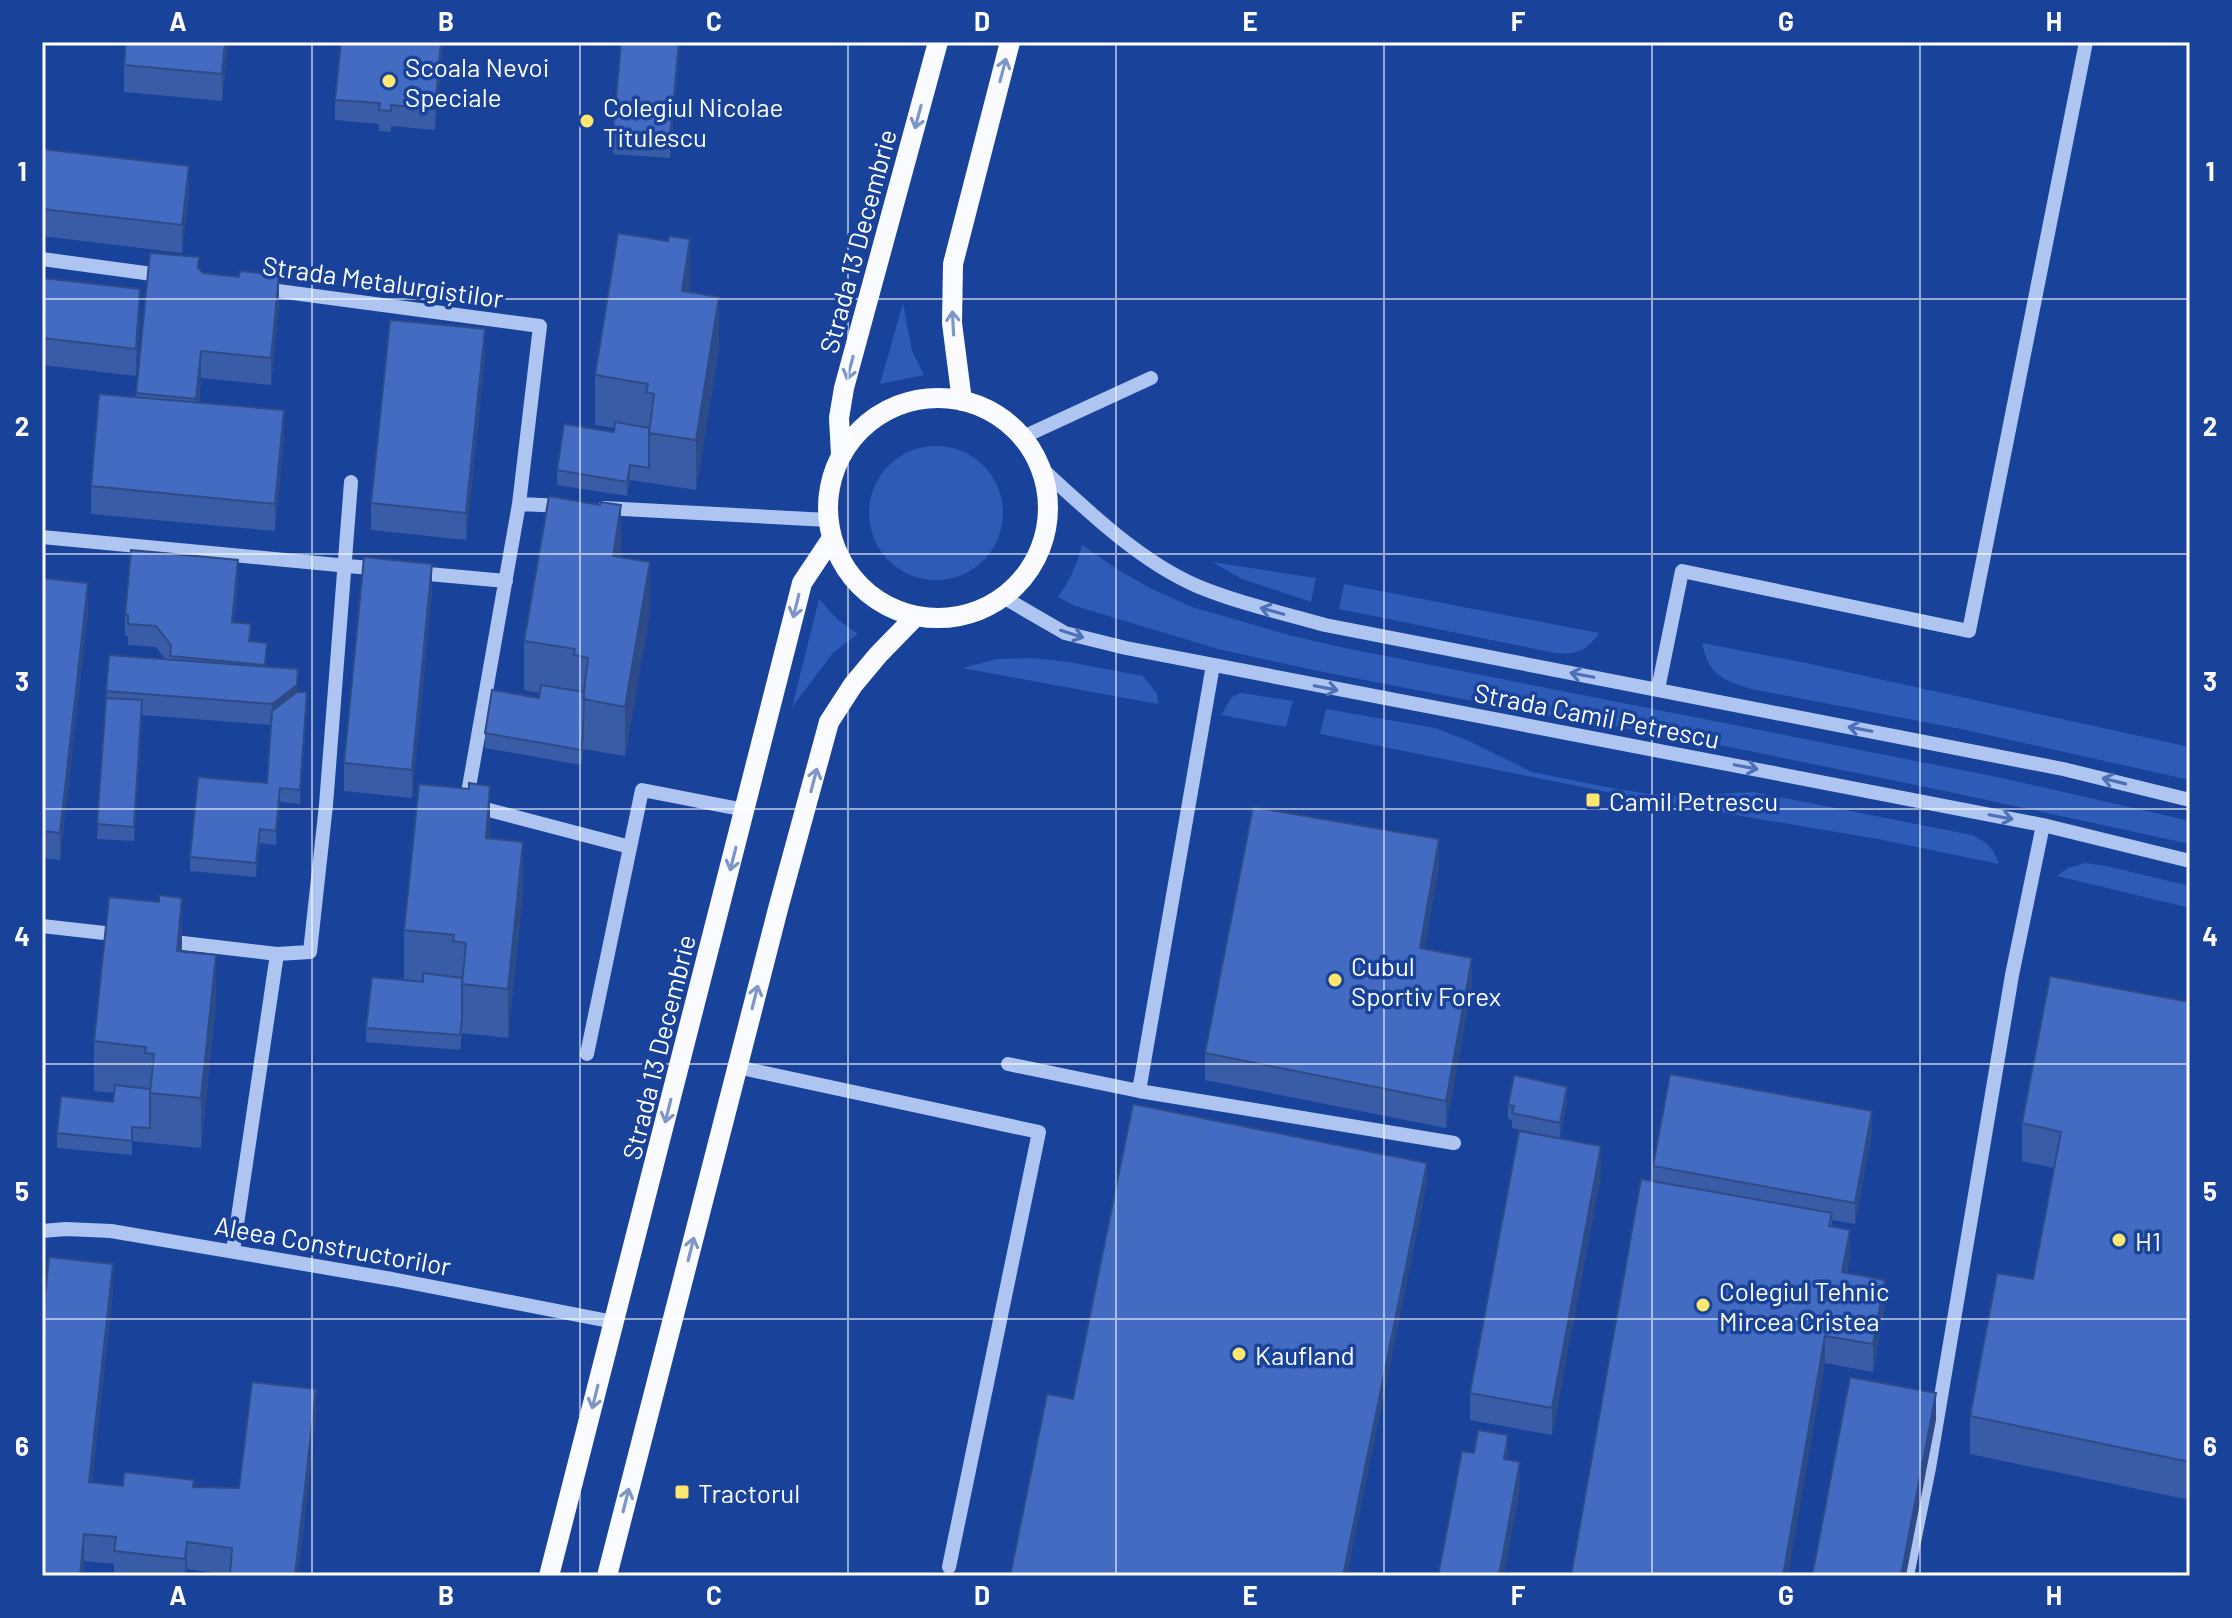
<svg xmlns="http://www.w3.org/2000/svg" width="2232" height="1618" font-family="Barlow,sans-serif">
<rect width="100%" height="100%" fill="#19429a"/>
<path fill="#2d5bb7" d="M903 303 912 351 924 375 880 384Z
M869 513a67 67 0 1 1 134 0a67 67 0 1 1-134 0Z
M1082 545 1117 569 1150 588 1192 607 1289 635 1345 648 2002 778 2190 821V844L1940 790 1700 741 1535 713 1318 671 1218 649 1075 606 1058 597C1070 580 1077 565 1082 545Z
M1212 562 1316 578 1311 602 1242 579Z
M1344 584 1599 633C1586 653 1572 656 1550 652L1339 609Z
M819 599 837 619 858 634 833 653 792 707Z
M1702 643 1806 663 2190 747V780L1961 729 1751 689C1722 680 1708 674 1702 643Z
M1032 658 1069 662 1143 676 1157 694 1158 704 962 668 997 659Z
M1241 693 1293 701 1286 727 1221 715 1232 697Z
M1326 709 1435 728 1469 741 1532 772 1606 787 1648 794 1678 796 1754 792 1972 835C1987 842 1994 848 1999 864L1878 839 1636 798 1320 734Z
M2085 863 2106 866 2190 886V908L2057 876 2068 868Z"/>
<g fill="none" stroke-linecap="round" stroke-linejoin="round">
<path stroke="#afc5f1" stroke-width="14" d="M42 259 167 276
M263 289 540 326 519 504 564 506
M1023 437 1151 378
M1041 468C1087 510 1139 561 1197 586 1238 603 1283 613 1325 625L2063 769 2190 800
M519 504 466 804 630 847
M604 508 828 520
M42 537 380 569
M417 573 506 581
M1003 597 1065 633 1126 648 2043 825 2190 861
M1658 689 1682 571 1969 631 2086 42
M42 926 122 935
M166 941 277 954 233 1251
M277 954 310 952 326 805 351 482
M587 1054 642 790 745 810
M1008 1064 1139 1091 1213 665
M737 1067 1039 1132 949 1567
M1139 1091 1454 1143
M42 1231 66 1229 111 1231 392 1279 614 1322
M1907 1576 1929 1468 2012 975 2043 825"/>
<path stroke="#f9fbff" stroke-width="20" d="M828 508a110 110 0 1 1 220 0a110 110 0 1 1-220 0Z
M962 401 952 323 953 264 1010 42
M841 455 839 418 844 388 938 42
M549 1576 802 583 832 538
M607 1576 778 909 829 722 853 685 878 655 916 616"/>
</g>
<path fill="#395ca6" d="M126 42H228L222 101 124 92V65Z
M341 42H443L435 130 391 126V132L379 131V124L335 120V100Z
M680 42 670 158 613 154V133Z
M42 149 189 193 182 253 42 236Z
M150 253 199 269 203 273 279 303 271 385 201 378 199 402 284 437 275 531 91 514V486L136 397Z
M42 278 140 316 136 376 42 365Z
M690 289V292L719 347 696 490 630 480 627 496 557 485V470L614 432V428L595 425V375Z
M485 356 466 540 371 530V503Z
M621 557 650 612 625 756 583 749 581 765 485 748V733L539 698 540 693 524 690V641Z
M42 578 88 610 60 860 42 858Z
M238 581 234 622 251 641 267 667 298 692 307 706 300 804 280 802 276 845 260 843 256 877 190 871V857L267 783 271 725 142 715 134 841 97 839 109 655 165 659 156 647 128 645V636H125V615Z
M432 591 412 798 344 791V763Z
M490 838 523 891 508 1038 462 1033 460 1050 366 1042V1028L423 981 404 979V930Z
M1439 866 1424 949 1472 985 1446 1128 1205 1080V1053Z
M182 951 216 1004 201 1148 132 1141V1155L57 1148V1133L113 1102 114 1093 94 1091V1041Z
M2190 1002V1500L1970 1454V1416L2033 1279 2054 1168 2022 1161V1123Z
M1567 1101 1560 1138 1512 1128V1120L1508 1119V1105Z
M1872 1132 1855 1224 1832 1220V1227L1850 1257 1847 1273 1885 1307 1873 1372 1825 1363 1653 1182V1166Z
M1601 1174 1552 1435 1470 1420V1393Z
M113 1291 92 1482 123 1486 239 1488 316 1416 298 1576H230V1575L187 1569 186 1576H114V1564L84 1561 83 1576H42Z"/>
<path fill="#2e4b87" d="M225 42H228L222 101V74Z
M441 42H443L435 130V109Z
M679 42H680L670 158V137Z
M189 166V193L182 253V225Z
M690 239V289L682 340V291Z
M279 275V303L271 385V358Z
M140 289V316L136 376V349Z
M719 297V347L696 490V440Z
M485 329V356L466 540V513Z
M201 351V378L196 426V399Z
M284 410V437L275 531V504Z
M630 465V480L627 496V482Z
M621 505V555L613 605V556Z
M238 560V581L232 643V622Z
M650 562V612L625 756V707Z
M432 564V591L412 798V770Z
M88 583V610L60 860V833Z
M298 669 297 706 272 725V704Z
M307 692V706L300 804V790Z
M142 700V714L134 841V827Z
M490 786V835L486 887V838Z
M280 788V802L276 845V831Z
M260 829V843L256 877V863Z
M1439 839V866L1420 975V948Z
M523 842V891L508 1038V989Z
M182 898V947L177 1000V951Z
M216 955V1004L201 1148V1098Z
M1472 958V985L1446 1128V1101Z
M1567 1087V1101L1560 1138V1123Z
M1872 1111V1132L1855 1224V1203Z
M1601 1146V1174L1552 1435V1408Z
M1427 1163V1184L1347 1576H1343Z
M1850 1230V1257L1842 1299V1272Z
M113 1264V1291L89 1509V1482Z
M1885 1280V1307L1873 1372V1344Z
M1825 1336V1363L1788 1576H1783Z
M316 1389V1416L298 1576H295Z
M1936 1393V1420L1906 1576H1901Z
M1508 1435V1463L1504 1459Z
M1520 1462V1489L1504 1576H1499Z
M84 1534V1561L83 1576H80Z
M187 1542V1569L186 1576H185V1559Z"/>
<path fill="#426bc1" stroke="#2e4b87" stroke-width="2" d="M126 42H225L222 74 124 65Z
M341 42H441L435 109 391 105V111L379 110 380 103 335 100Z
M621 42H679L670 137 613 133Z
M42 149 189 166 182 225 42 209Z
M618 233 668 241 669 236 690 239 682 291 719 297 696 440 649 433 654 394 646 392 648 384 595 375Z
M150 253 199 257 198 268 203 273 239 277 240 271 279 275 271 358 201 351 196 399 136 393Z
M42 278 140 289 136 349 42 338Z
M390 320 485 329 466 513 371 503Z
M99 394 284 410 275 504 91 486Z
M615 422 649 428V468L630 465 627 482 557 470 564 424 614 432Z
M549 496 600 505 601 502 621 505 613 556 650 562 625 707 583 699 588 658 574 655 575 649 524 641Z
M131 550 238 560 232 622 251 624 249 641 267 643 265 665 170 656 171 645 156 626 128 624V615H125Z
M364 557 432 564 412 770 344 763Z
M42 578 88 583 60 833 42 831Z
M109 655 298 669 297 685 272 704 106 691Z
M541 685 584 692 583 736 581 750 485 733 492 690 539 698Z
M297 692H307L300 790 280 788 276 831 260 829 256 863 190 857 198 777 267 783 272 711Z
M106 698 142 700 134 827 97 824Z
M469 783 490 786 486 838 523 842 508 989 462 984 466 943 453 941 454 935 404 930 419 784 469 789Z
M1253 807 1439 839 1420 948 1472 958 1446 1101 1205 1053Z
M159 895 182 898 177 951 216 955 201 1098 150 1093 154 1054 145 1053 146 1047 94 1041 109 897 159 902Z
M423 973 462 978V1019L460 1035 366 1028 372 977 423 982Z
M2050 976 2190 1002V1462L1970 1416 1997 1273 2033 1279 2061 1132 2022 1123Z
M1670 1074 1872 1111 1855 1203 1653 1166Z
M1514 1075 1567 1087 1560 1123 1512 1113 1514 1106 1508 1105Z
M115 1085 150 1089V1128L132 1127V1141L57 1133 61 1096 113 1102Z
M1133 1104 1427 1163 1343 1576H1010L1047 1394 1073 1399Z
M1519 1131 1601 1146 1552 1408 1470 1393Z
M1641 1179 1832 1213 1829 1226 1850 1230 1842 1272 1885 1280 1873 1344 1825 1336 1783 1576H1571Z
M49 1257 113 1264 89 1482 123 1486 124 1472 194 1480 193 1487 239 1488 252 1382 316 1389 295 1576H230L232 1548 187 1542 185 1559 114 1551 116 1537 84 1534 80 1576H42V1324Z
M1850 1377 1936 1393 1901 1576H1812Z
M1478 1430 1508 1435 1504 1459 1520 1462 1499 1576H1438L1462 1451 1474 1453Z"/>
<defs><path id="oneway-shaft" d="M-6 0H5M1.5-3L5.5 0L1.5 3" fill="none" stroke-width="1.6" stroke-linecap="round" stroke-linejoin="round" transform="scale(2)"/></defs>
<g stroke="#7e95c7">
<use href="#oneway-shaft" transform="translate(1003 70) rotate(-75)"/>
<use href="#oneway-shaft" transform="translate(918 117) rotate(105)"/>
<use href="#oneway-shaft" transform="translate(953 323) rotate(-93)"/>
<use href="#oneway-shaft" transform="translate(850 368) rotate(105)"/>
<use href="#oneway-shaft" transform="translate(796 606) rotate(104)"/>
<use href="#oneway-shaft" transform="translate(814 780) rotate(-75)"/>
<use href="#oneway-shaft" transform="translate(733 859) rotate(104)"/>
<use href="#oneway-shaft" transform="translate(755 997) rotate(-76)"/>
<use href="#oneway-shaft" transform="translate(668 1111) rotate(104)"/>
<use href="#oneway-shaft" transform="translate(691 1249) rotate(-76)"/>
<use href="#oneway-shaft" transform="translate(595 1397) rotate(104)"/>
<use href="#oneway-shaft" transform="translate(626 1500) rotate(-76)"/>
</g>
<g stroke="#4e70b8">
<use href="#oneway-shaft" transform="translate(1272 611) rotate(-164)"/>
<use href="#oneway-shaft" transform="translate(1072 634) rotate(18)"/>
<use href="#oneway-shaft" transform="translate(1582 675) rotate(-169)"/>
<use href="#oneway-shaft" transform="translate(1326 688) rotate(11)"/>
<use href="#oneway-shaft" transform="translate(1860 729) rotate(-169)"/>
<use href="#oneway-shaft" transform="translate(1746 767) rotate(11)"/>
<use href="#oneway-shaft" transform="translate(2114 781) rotate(-166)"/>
<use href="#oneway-shaft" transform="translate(2001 817) rotate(11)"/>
</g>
<path fill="none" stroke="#fff" stroke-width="2" stroke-opacity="0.55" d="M312 42V1576M580 42V1576M848 42V1576M1116 42V1576M1384 42V1576M1652 42V1576M1920 42V1576M42 299H2190M42 554H2190M42 809H2190M42 1064H2190M42 1319H2190"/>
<g fill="#ffe76f" stroke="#19429a" stroke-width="3">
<circle cx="389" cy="81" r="8"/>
<circle cx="587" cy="121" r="8"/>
<rect x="1585" y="792" width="16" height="16" rx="4"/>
<circle cx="1335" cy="980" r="8"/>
<circle cx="2119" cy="1240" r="8"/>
<circle cx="1703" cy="1305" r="8"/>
<circle cx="1239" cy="1354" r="8"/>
<rect x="674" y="1484" width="16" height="16" rx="4"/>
</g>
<g text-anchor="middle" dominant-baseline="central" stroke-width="7" stroke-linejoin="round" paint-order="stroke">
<g font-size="26" fill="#fff" stroke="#19429a" text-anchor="start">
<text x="405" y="66">Scoala Nevoi<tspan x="405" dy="30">Speciale</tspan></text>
<text x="603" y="106">Colegiul Nicolae<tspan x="603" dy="30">Titulescu</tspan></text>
<text x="1609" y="800">Camil Petrescu</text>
<text x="1351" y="965">Cubul<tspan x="1351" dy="30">Sportiv Forex</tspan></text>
<text x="2135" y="1240">H1</text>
<text x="1719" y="1290">Colegiul Tehnic<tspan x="1719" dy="30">Mircea Cristea</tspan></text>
<text x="1255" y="1354">Kaufland</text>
<text x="698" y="1492">Tractorul</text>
</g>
<g font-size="26" fill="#fff" stroke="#19429a">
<text transform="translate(857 241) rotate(-75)">Strada 13 Decembrie</text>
<text transform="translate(383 281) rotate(8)">Strada Metalurgiștilor</text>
<text transform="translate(1597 715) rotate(11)">Strada Camil Petrescu</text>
<text transform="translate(658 1047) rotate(-76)">Strada 13 Decembrie</text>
<text transform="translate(333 1245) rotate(10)">Aleea Constructorilor</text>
</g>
</g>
<rect width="2232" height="1618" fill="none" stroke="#19429a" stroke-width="88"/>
<rect x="44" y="44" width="2144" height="1530" fill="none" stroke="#fff" stroke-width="3"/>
<g font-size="26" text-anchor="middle" font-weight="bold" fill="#fff">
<text x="178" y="31">A</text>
<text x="446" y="31">B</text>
<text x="714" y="31">C</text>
<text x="982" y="31">D</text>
<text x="1250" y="31">E</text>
<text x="1518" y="31">F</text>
<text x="1786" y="31">G</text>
<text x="2054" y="31">H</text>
<text x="22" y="181">1</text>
<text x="2210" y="181">1</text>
<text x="22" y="436">2</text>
<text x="2210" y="436">2</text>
<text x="22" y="691">3</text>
<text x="2210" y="691">3</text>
<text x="22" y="946">4</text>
<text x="2210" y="946">4</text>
<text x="22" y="1201">5</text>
<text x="2210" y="1201">5</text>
<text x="22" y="1456">6</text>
<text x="2210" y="1456">6</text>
<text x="178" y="1605">A</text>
<text x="446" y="1605">B</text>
<text x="714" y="1605">C</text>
<text x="982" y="1605">D</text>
<text x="1250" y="1605">E</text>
<text x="1518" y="1605">F</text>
<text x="1786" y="1605">G</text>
<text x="2054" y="1605">H</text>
</g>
</svg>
